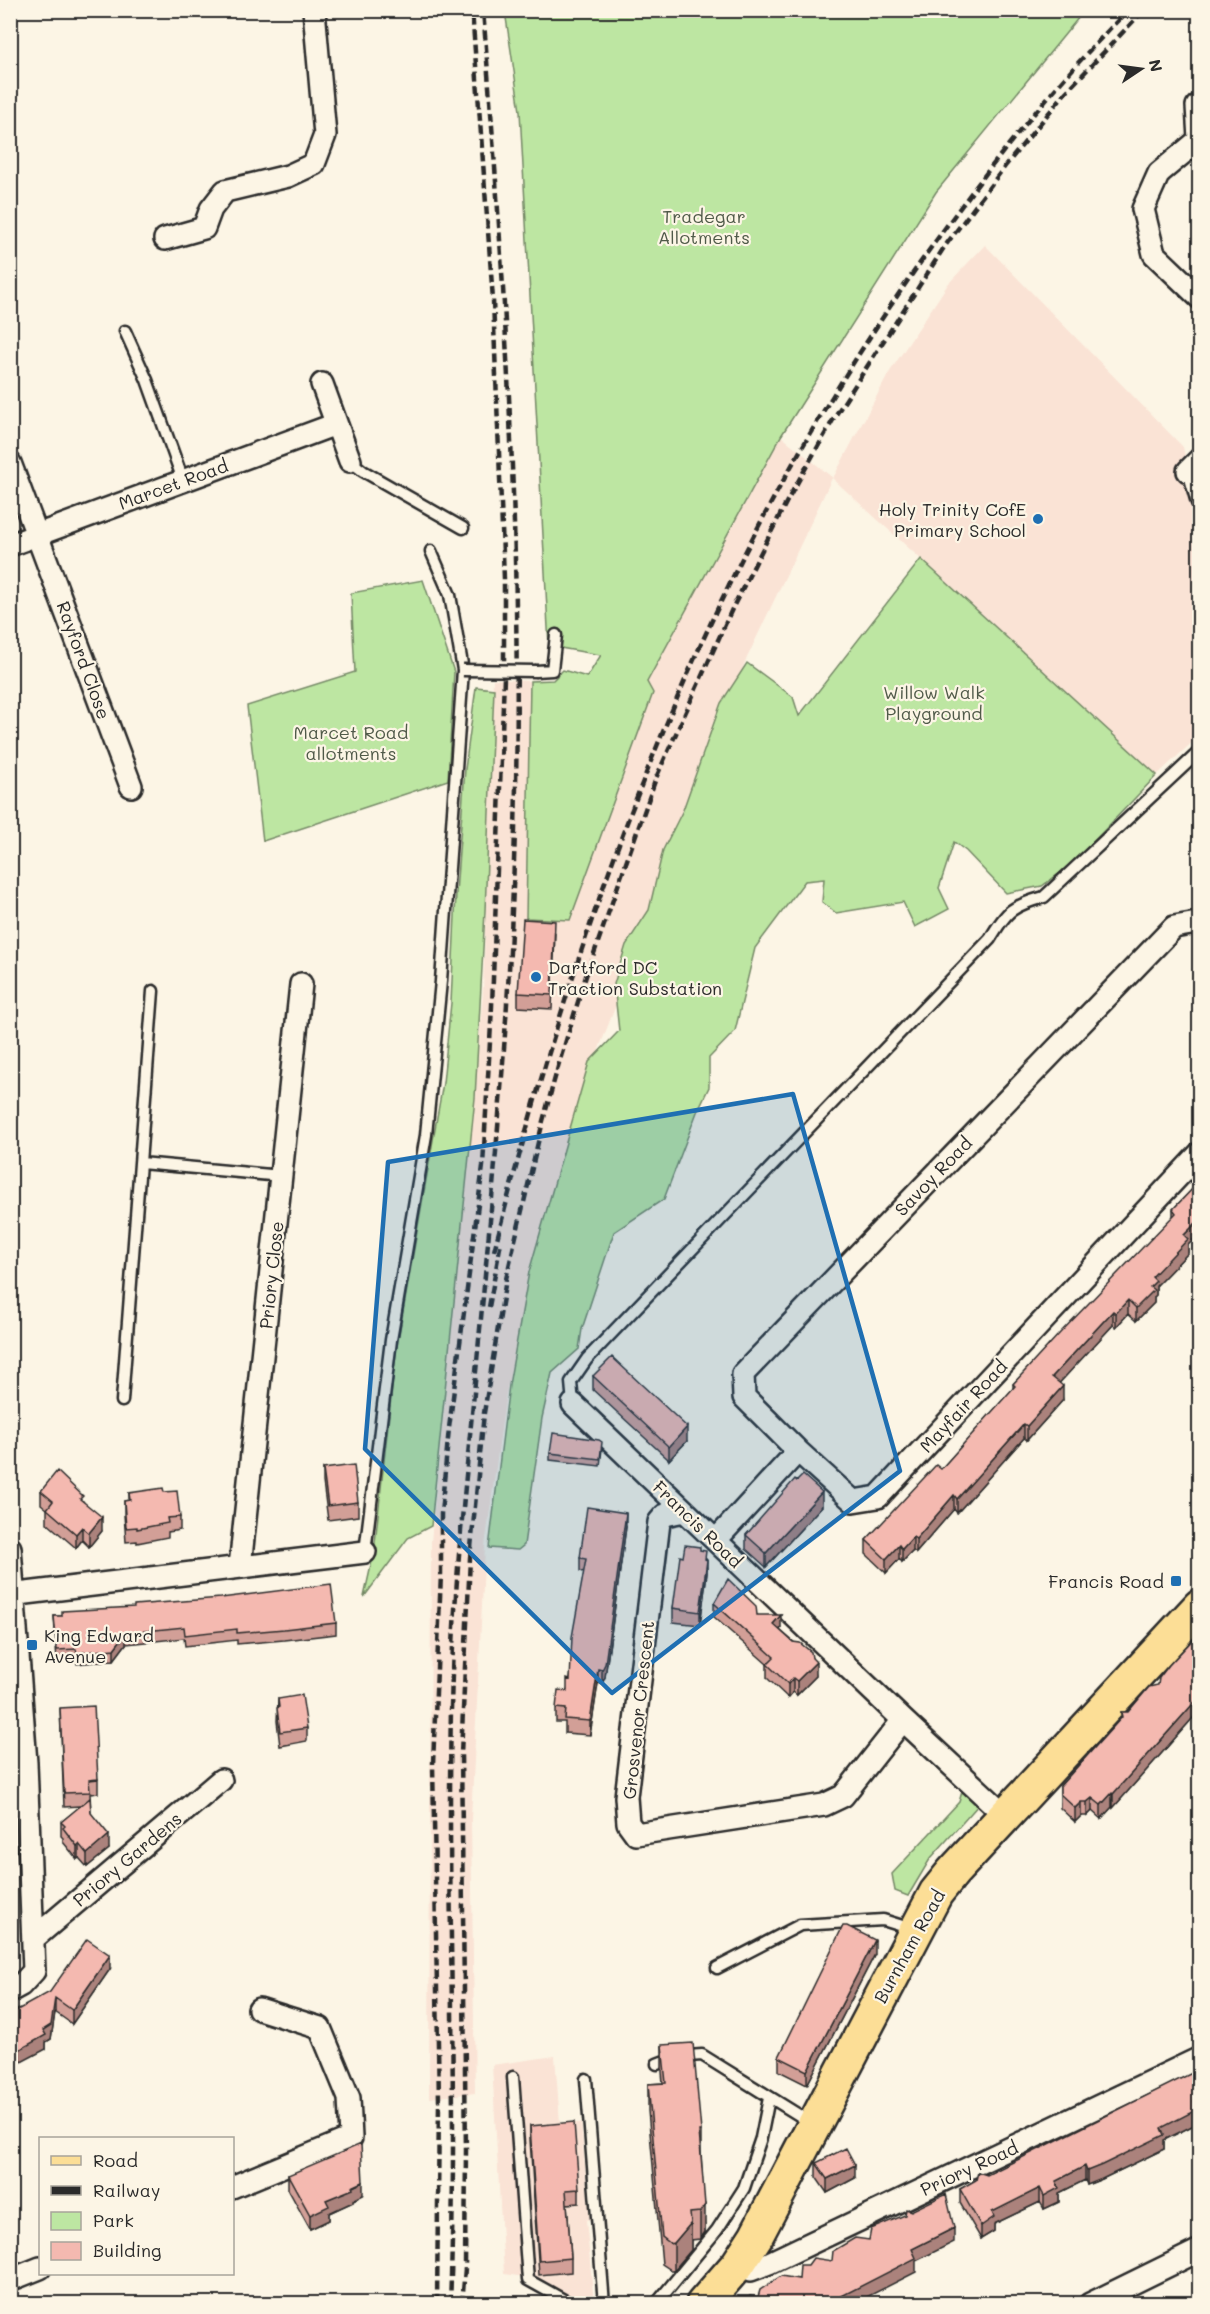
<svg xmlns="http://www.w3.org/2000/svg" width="1210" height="2314" font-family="Mali,sans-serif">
<rect width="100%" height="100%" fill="#fcf5e5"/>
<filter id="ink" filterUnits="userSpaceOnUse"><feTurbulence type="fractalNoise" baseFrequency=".0167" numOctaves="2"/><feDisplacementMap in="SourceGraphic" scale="12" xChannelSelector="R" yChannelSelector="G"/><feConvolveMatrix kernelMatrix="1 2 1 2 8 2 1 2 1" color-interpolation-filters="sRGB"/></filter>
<g filter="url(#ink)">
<path fill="#fae3d5" d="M985 245 1183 447 1188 471 1199 475V736L1157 775 832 478 745 662 651 916 600 1046 561 1160 540 1241 506 1394 485 1546 471 1819 475 2093 429 2098 431 1542 471 1131 483 993 493 679 530 681 526 918 570 920 647 682 781 436 833 478 889 373 948 284Z
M555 2056 560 2123H581L590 2219 586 2220 594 2303H554L518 2276 504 2274 492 2065Z"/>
<path fill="#bde6a2" stroke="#748866" stroke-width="1.5" d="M505 11H1084L936 192 781 436 647 682 653 693 570 920 526 918 530 681 553 680 563 670 587 677 601 655 549 646 520 111Z
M921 559 1157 775 1072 864 1042 886 1006 893 966 851 954 842 939 888 949 909 915 927 903 902 836 913 822 902 824 879 805 881 755 948 735 1031 709 1058V1087L697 1112 664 1199 614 1232 582 1329 579 1349 552 1373 542 1418 524 1545 518 1550 489 1548 509 1385 529 1272 589 1062 619 1031 614 984 626 945 649 910 663 850 683 810 721 703 747 663 793 697 799 716Z
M423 580 454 672 448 780 263 841 247 706 355 672 351 593Z
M476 687 494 689 485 911 475 1098 431 1526 408 1538 364 1597 374 1552 396 1352 443 1083 451 1003 456 893 465 769Z
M964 1785 980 1803 930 1859 908 1896 895 1891 892 1874 959 1802Z"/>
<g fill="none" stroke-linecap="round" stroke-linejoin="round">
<g stroke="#2b2b2b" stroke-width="15">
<path id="lane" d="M125 331 147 380 183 480
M350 461 363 471 463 528
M1188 471 1197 503 1200 505
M536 671 552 670 556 635
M141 1163 281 1176
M122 1401 153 991
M573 1404 571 1382 587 1359 990 939C1007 910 1012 906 1044 897L1200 751
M365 1552 391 1340 426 1135 441 981 463 670 450 595 431 551
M717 1968 800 1925 883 1920 912 1929
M657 2064 675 2057 702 2055 810 2122
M513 2077 528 2280 571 2304
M586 2079 604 2304
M656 2304 717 2230 744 2188 761 2138 769 2098"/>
</g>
<g stroke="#2b2b2b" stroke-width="26">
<path id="street" d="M1197 106 1199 139
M1200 139 1159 173 1143 209 1154 254 1200 298
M165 239 204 228 211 209 225 191 288 176 314 164 325 135 314 10
M322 384 350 461
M10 463 131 786
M1188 471 1200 459
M10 545 336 424
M573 1404 903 1720 1006 1816
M798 1451 744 1397 743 1374 1174 927 1197 923 1200 926
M684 1511 665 1515 659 1522 626 1797 628 1823 636 1834 824 1805 843 1796 903 1720
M716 1540 798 1451 853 1501 878 1497 1200 1153
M10 1548 26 1763 34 1971 21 1985 10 1991
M240 1567 301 984
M10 1595 365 1552
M33 1939 221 1780
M232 2187 351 2138 349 2098 320 2028 259 2009
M738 2264 751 2270 769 2263 1200 2058
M10 2280 40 2268
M1090 2304 1200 2250"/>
</g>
<g stroke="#2b2b2b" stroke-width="38">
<path id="primary" d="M703 2304 738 2264 756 2236 936 1893 953 1872 1200 1606"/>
</g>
<use href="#lane" stroke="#fcf5e5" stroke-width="10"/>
<use href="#street" stroke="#fcf5e5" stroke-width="21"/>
<use href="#primary" stroke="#fcde96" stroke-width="33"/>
<path stroke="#2b2b2b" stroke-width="4.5" stroke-dasharray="9 4.5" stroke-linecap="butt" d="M494 1251C548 1038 616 828 708 629 765 505 835 385 913 273 978 180 1048 91 1128 10
M489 1307 501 1242
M437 2304 439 2101 433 1764 441 1574V1514L449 1428 483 1166 492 1006 504 677V579L493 300 472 10
M450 2304C459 2084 444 1865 453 1646 457 1561 466 1477 474 1393 489 1232 505 1071 512 910 526 610 507 309 483 10
M462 2304 465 2268 466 2150 461 1754 470 1558 484 1413 506 1279 543 1121 559 1063 586 976 656 778 732 609 787 501 837 413 945 246 1006 165 1066 92 1144 10"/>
<g stroke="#2b2b2b" stroke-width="15" stroke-linecap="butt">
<path id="lane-bridge" d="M463 670 536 671"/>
</g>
<use href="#lane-bridge" stroke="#fcf5e5" stroke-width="10"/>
</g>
<path fill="#d29f97" stroke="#2b2b2b" stroke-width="1.5" d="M555 934 552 1009 518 1007V993Z
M1200 1181V1233L1188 1245V1253L1156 1286V1295L1154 1297V1303L1136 1321 1128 1314 1116 1327 1113 1325 1059 1383 1063 1400 1027 1440 1024 1438 957 1513 954 1509 916 1553 913 1551 902 1562 899 1559 886 1573 866 1554V1540L941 1469 1013 1389V1384L1173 1217V1209Z
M593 1376 687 1441 669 1460 593 1390Z
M602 1449 600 1466 550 1460V1453Z
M323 1469 358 1502V1516L328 1520 323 1482Z
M797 1481 822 1506 766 1567 746 1549V1535Z
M41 1491 83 1501 102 1531 89 1547 82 1540 76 1548 47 1523V1509L41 1504Z
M164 1492 180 1517V1530L168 1532V1537L137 1543V1541L126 1542 124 1515V1501L129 1500V1493Z
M626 1527 605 1677 602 1684 598 1683 590 1735 565 1733V1722H556V1708L567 1691 570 1680 584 1572 580 1571V1558Z
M700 1550 706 1559 707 1573 700 1625 673 1622V1608L683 1557Z
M714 1603 757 1615 781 1628 780 1630 812 1658 816 1676 797 1695 793 1692 788 1698 767 1678V1664L714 1617Z
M54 1616 336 1623V1634L284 1640 237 1644V1640L185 1646 184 1638 126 1644 114 1660 77 1664 76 1660 57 1661Z
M1200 1632V1710L1113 1808 1112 1807 1101 1819 1092 1811 1087 1816H1081L1075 1822 1060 1808V1786L1121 1718V1712H1128L1158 1685Z
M278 1699 307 1728V1741L280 1746 277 1721Z
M60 1708 98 1779V1793L90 1794 91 1813 109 1849 87 1867 79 1858 77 1859 63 1842V1838L61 1836V1822L81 1806 64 1807Z
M875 1954 807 2085 779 2071V2057Z
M110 1969 72 2024 55 2012 51 2039 46 2042V2049L10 2014Z
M662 2045 701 2131V2151L705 2232 700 2239 691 2240V2250L674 2270H671L662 2264 648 2111V2084L663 2083 662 2072Z
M1200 2083V2112H1198V2123L1164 2140V2149L1102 2179 1087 2185 1085 2180 1059 2193V2202L1044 2209 1040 2202 994 2224V2231L981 2239 960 2203V2189L987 2175Z
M530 2126 579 2189V2203L567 2204 571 2258V2272L539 2275 530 2139Z
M816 2163 855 2178 827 2193 816 2177Z
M288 2175 363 2195 353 2200V2202L329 2213V2220L310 2229 288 2189Z"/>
<path fill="#ab827b" stroke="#2b2b2b" stroke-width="1.5" d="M1200 1219V1233L1188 1245V1253L1156 1286V1295L1154 1297V1303L1136 1321V1308L1152 1277 1184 1235Z
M1128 1300V1314L1116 1327V1313Z
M1113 1311V1325L1052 1391V1377Z
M1063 1386V1400L1027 1440V1426Z
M1024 1424V1438L957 1513V1499Z
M687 1427V1441L669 1460V1447Z
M822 1492V1506L766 1567V1553Z
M954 1495V1509L916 1553V1539Z
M626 1513V1527L605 1677 602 1684V1670Z
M102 1517V1531L89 1547V1533Z
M82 1527V1540L76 1548V1534Z
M913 1537V1551L902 1562V1549Z
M899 1545V1559L886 1573V1559Z
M707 1560V1573L700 1625V1612Z
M781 1615V1628L773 1638V1624Z
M126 1633V1644L114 1660V1649Z
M816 1662V1676L797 1695V1681Z
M598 1669V1683L590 1735V1721Z
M793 1678V1692L788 1698V1684Z
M1200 1696V1710L1113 1808V1794Z
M1112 1793V1807L1101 1819V1805Z
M1092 1798V1811L1087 1816V1802Z
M1081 1802V1816L1075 1822V1808Z
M109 1835V1849L87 1867V1854Z
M79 1844V1858L77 1859V1846Z
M875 1940V1954L807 2085V2071Z
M110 1955V1969L72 2024V2010Z
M55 1998V2012L51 2039 46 2042V2049L10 2068V2055L43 2030Z
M1200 2098 1198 2123 1164 2140V2149L1102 2179 1087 2185V2171L1161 2128 1194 2101Z
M855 2165V2178L827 2193V2179Z
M1085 2166V2180L1059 2193V2202L1044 2209V2196L1056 2181Z
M363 2182V2195L353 2200V2202L329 2213V2220L310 2229V2215L326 2200Z
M1040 2188V2202L994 2224V2231L981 2239V2226L992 2212Z
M705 2205V2232L700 2239V2212Z
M691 2223V2250L674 2270V2243Z
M954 2228V2242L916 2261V2272L853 2304H826L912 2249Z"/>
<path fill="#f4b9b0" stroke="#2b2b2b" stroke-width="1.5" d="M523 919 555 921 552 995 518 993Z
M1200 1181V1219L1184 1235 1188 1239 1152 1277 1156 1281 1150 1287 1154 1290 1136 1308 1128 1300 1116 1313 1113 1311 1052 1377 1063 1386 1027 1426 1024 1424 957 1499 954 1495 916 1539 913 1537 902 1549 899 1545 886 1559 866 1540 936 1465 941 1469 1015 1386 1013 1384 1060 1333 1176 1213 1173 1209Z
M612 1357 687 1427 669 1447 593 1376Z
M553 1433 599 1440 602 1442 600 1459 550 1453Z
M354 1465 358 1502 328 1506 323 1469Z
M57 1471 83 1496 80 1499 102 1517 89 1533 82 1527 76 1534 47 1509 53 1501 41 1491Z
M803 1475 822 1492 766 1553 746 1535 795 1479 797 1481Z
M163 1488 164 1492 177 1491 180 1517 167 1518 168 1523 137 1529V1527L126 1528 124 1501 130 1500 129 1493Z
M587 1507 626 1513 605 1664 602 1670 598 1669 590 1721 565 1719 566 1709 556 1708 558 1690 567 1691V1679L570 1680 572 1637 586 1559 580 1558Z
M685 1545 700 1547V1550L706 1551 705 1559 707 1560 700 1612 673 1608 680 1556 683 1557Z
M728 1579 756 1606 757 1615H781L773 1624 793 1642 800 1643 811 1652 812 1658 816 1662 797 1681 793 1678 788 1684 767 1664 774 1657 714 1603Z
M331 1584 336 1623 284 1629 237 1633V1629L185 1635 184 1627 126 1633 114 1649 77 1653 76 1649 57 1650 54 1616H62V1611L134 1607V1605L221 1598Z
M1200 1632V1696L1113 1794 1112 1793 1101 1805 1092 1798 1087 1802H1081L1075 1808 1060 1794V1786L1122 1717 1121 1712H1128L1149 1687 1158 1685 1159 1678 1169 1665Z
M302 1695 307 1728 280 1732 277 1708 279 1707 278 1699Z
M94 1706 98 1779 89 1780 90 1792 64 1793 60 1708Z
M90 1798 91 1813 109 1835 87 1854 79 1844 77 1846 63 1828 65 1826 61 1822Z
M843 1926H847L875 1940 807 2071 779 2057Z
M87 1939 110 1955 72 2010 55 1998 51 2025 43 2030 46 2035 10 2055V2014L50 1992Z
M693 2043 701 2131H699L705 2205 700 2212 690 2213 691 2223 674 2243 671 2244 662 2237 648 2084 666 2083 662 2045Z
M1194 2072 1200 2083V2098L1194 2101 1198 2109 1161 2128 1164 2135 1102 2165 1087 2171 1085 2166 1056 2181 1059 2188 1044 2196 1040 2188 992 2212 994 2217 981 2226 960 2189 976 2180 978 2172 987 2175Z
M574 2122 579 2189 566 2190 571 2258 539 2261 530 2126Z
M361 2144 363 2182 352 2187 353 2189 326 2200 329 2206 310 2215 288 2175Z
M846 2148 855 2165 827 2179 816 2163Z
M946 2194 954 2228 912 2249 916 2258 826 2304H740L750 2296 758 2297 760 2290 781 2276 799 2279 800 2265H808L813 2258 832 2261 833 2251 855 2238 869 2240 871 2229 905 2215 906 2209 911 2211Z"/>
</g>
<path fill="#1f6fb2" fill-opacity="0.2" stroke="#1f6fb2" stroke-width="4.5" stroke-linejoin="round" d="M793 1094 900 1471 612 1693 365 1449 388 1162Z"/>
<g fill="#1f6fb2" stroke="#fcf5e5" stroke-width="2">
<circle cx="1038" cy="519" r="6"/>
<circle cx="536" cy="977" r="6"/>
<rect x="1170" y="1575" width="12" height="12" rx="3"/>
<rect x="26" y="1639" width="12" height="12" rx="3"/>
</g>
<g text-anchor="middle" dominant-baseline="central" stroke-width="4.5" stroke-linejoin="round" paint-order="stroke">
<g font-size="18" fill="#505a49" stroke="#fcf5e5">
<text x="704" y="216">Tradegar<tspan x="704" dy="21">Allotments</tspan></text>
<text x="934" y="692">Willow Walk<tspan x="934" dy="21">Playground</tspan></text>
<text x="351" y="732">Marcet Road<tspan x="351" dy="21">allotments</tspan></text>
</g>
<g font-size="18" fill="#2b2b2b" stroke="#fcf5e5">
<text transform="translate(173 484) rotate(-20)">Marcet Road</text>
<text transform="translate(84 660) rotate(70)">Rayford Close</text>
<text transform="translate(933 1176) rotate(-46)">Savoy Road</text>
<text transform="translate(271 1275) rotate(-84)">Priory Close</text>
<text transform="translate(963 1406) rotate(-47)">Mayfair Road</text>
<text transform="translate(698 1524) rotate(44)">Francis Road</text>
<text transform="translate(638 1710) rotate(-84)">Grosvenor Crescent</text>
<text transform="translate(127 1859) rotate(-40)">Priory Gardens</text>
<text transform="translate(909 1946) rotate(-61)">Burnham Road</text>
<text transform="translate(969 2168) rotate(-25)">Priory Road</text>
</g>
<g font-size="18" fill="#2b2b2b" stroke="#fcf5e5" text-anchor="end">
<text x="1026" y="509">Holy Trinity CofE<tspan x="1026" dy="21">Primary School</tspan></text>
<text x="548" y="967" text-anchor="start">Dartford DC<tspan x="548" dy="21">Traction Substation</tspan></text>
<text x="1164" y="1581">Francis Road</text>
<text x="44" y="1635" text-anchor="start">King Edward<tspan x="44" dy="21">Avenue</tspan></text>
</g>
</g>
<rect width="1210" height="2314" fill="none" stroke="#fcf5e5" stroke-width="36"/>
<rect x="18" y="18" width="1174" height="2278" fill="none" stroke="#2b2b2b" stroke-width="2" filter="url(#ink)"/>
<rect x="39" y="2137" width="195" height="138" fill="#fcf5e5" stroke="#a8a49b" stroke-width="1.5"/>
<rect x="51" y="2156" width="30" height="9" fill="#fcde96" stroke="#a8a49b" stroke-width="1.5"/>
<text x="93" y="2167" font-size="18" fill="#2b2b2b">Road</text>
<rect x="51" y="2186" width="30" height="9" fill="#2b2b2b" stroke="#a8a49b" stroke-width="1.5"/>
<text x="93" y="2197" font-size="18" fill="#2b2b2b">Railway</text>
<rect x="51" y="2212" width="30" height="18" fill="#bde6a2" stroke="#a8a49b" stroke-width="1.5"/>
<text x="93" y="2227" font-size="18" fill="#2b2b2b">Park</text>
<rect x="51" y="2242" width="30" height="18" fill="#f4b9b0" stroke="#a8a49b" stroke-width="1.5"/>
<text x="93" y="2257" font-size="18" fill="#2b2b2b">Building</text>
<g transform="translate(1141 69) rotate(77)" stroke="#fcf5e5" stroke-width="4.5" paint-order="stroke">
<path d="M0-4.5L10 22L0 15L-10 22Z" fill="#2b2b2b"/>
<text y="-9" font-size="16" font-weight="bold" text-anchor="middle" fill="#2b2b2b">N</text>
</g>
</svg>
